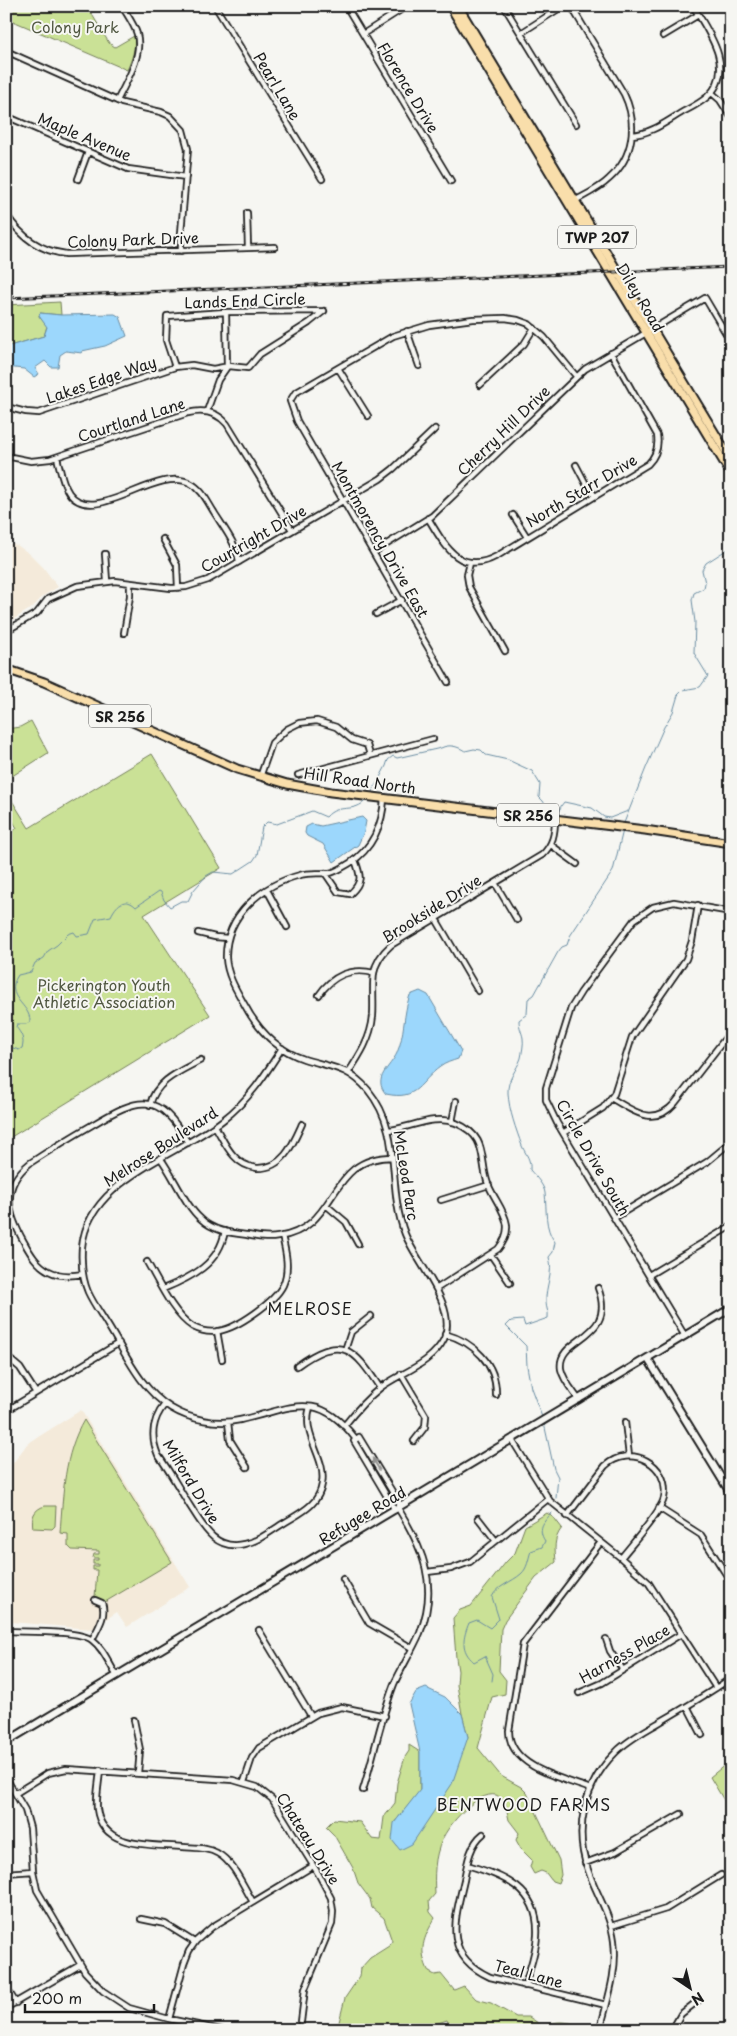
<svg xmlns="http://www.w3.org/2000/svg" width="737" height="2036" font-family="'Playpen Sans',sans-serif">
<rect width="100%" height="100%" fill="#f6f6f2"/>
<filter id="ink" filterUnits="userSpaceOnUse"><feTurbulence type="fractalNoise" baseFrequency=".02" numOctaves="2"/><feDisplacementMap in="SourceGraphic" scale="10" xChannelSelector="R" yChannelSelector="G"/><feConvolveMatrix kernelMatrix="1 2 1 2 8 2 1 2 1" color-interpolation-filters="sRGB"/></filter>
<g filter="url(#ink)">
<path fill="#f4eada" d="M6 543 17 545 31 555 43 567 58 587 43 596 33 607 6 624Z
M81 1410 190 1587 127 1627 117 1612 92 1629 11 1622 6 1564V1473L27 1444Z"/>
<path fill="#cae196" stroke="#737e59" d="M6 6H87L109 43 115 47 134 36C136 47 132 60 127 70L6 18Z
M60 302 61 315 40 313 39 316 47 326 44 336 6 347V305Z
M31 721 48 753 6 780V729L20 727Z
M152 754 221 868 144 915 210 1015 6 1140V836L17 828 6 810V791L29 828Z
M84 1420 172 1562 105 1602 95 1597 97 1570H93V1566H98V1564H93V1560H98V1558H93L94 1554H99V1551L72 1550 68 1546V1534L60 1533C63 1494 64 1454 84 1420Z
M45 1506H56L55 1526 52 1529 33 1528C31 1517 34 1509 45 1506Z
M547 1513 555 1519 562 1528C553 1539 555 1549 556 1562L536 1578 505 1620 501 1629 499 1671 506 1680 505 1694 492 1697 478 1748 501 1776 521 1787 527 1793 559 1860 561 1875 558 1883 552 1881 546 1873 541 1871 534 1874 530 1867 532 1860 521 1849 516 1840 519 1833 509 1820 505 1802C503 1800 499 1796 496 1795 477 1791 448 1825 442 1840 434 1857 434 1876 435 1894L429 1901 430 1912 435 1918C423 1939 418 1950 429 1972L435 1975 441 1974 454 1990 464 1986 476 1999 491 2003 516 2017H529L544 2027C554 2021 562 2021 574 2024V2030H452L447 2020 417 2030H337L345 1998 360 1976 361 1968 370 1958 389 1946 392 1941 384 1918 372 1908 370 1899 358 1883 353 1868 334 1835 326 1827 334 1819 360 1822 372 1839 381 1840 384 1817 395 1803 397 1783 405 1757 409 1751V1745L420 1752V1791L394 1823 468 1737 462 1714 457 1685 458 1671 456 1658 453 1618 460 1610 471 1606 506 1562 515 1553 525 1526Z
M731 1760V1812L710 1777Z"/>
<path fill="#9cd7fc" stroke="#698ca2" d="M40 313 61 315 115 314 120 317 127 336 105 346 82 351V353L66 351 60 355 58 367H51L45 361 35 368 39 374 34 377 24 369 6 367V347L44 336 47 327 39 316Z
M362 817 366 821 364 832 358 845 334 862 323 844 307 836 305 833 306 827 312 824 321 826Z
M420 991 428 995 461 1051 458 1059C452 1061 445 1063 440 1067 419 1082 418 1101 386 1094 372 1078 390 1068 397 1053 405 1034 403 1014 410 995Z
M426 1688 445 1697 462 1714 468 1737 452 1784 412 1844 400 1850 392 1840 394 1823 420 1790V1752L409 1704 416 1692Z"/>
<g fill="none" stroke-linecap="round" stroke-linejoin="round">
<path stroke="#698ca2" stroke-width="1" d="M371 794 386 766 388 760 393 756 397 758 441 748C449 744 457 746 465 751L474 749 481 750 486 755 508 760 532 771 540 784 539 797 543 801 546 806 555 810H560L561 806 564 802 592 808 604 817 610 818 628 811
M624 823 646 768 664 727 673 712 678 695 683 690 700 687 708 676 694 653 695 622 692 600 694 593 704 588 705 583 702 570 706 563 731 547
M6 1044 10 1047 19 1050 22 1048C25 1040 21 1033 16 1027L17 1024H26L30 1022C31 1004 3 998 18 975L31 972 35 963 44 958 48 951 57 945 68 934 74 932 77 936 89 934 95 919 111 916C116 905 125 896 136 907L159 891 161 892 164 900 170 907 181 901H188L193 891 206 876 213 872 233 874 253 861 257 855 262 827 267 822 277 824 312 811 326 817C339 802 354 815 367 799
M542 1417 531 1388 527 1366 526 1346 506 1326 511 1321 523 1320 525 1326 548 1318C549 1312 546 1308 546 1302 545 1286 554 1273 549 1257L553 1252 555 1242C544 1228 547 1210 545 1193 544 1185 536 1177 530 1170 531 1159 526 1155 522 1146 516 1129 509 1111 508 1093 507 1079 517 1070 521 1058 522 1052 524 1044 523 1038 522 1032 519 1028 519 1020L527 1014 528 999 534 995 558 952 562 947 567 945 570 936 613 871 623 830
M544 1423 554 1469 558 1477 556 1498
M492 1681 493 1674 485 1656 474 1662C460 1650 463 1638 469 1623L477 1620 490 1628 499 1619 492 1597C497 1586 512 1582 521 1574 528 1568 528 1559 531 1551L542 1547 545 1541C537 1529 543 1522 552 1513"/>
<g stroke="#1c1c1c" stroke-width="8">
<path id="minor" d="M215 6 322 179
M346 6 451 181
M504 6 576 124
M571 6 624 94C638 123 634 157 609 179 599 189 585 195 573 202
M521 33 563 6
M363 34 407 6
M663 36 698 15
M6 51 122 103 161 112 170 116 183 130 188 149 181 233V251
M712 93 720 100 731 117
M117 101C126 82 143 56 137 34 134 24 127 15 122 6
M6 116 128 169 186 177
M632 135C650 134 666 122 681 113 690 108 699 104 707 97 737 71 709 32 693 6
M78 179 88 152
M247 213 248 248
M6 214C20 236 40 251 66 254L275 247
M407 331 419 366
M175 367 166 340 167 316 226 312 324 311
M338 368 368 416
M480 385 524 344 534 328
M6 407 26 412 39 413 175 367 192 365 213 369 229 366 248 368 260 354 309 323 324 311
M207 411 218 380 227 367 226 312
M6 456 31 461 50 459 188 413C204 409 217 412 227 424L292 530
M57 457C60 469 62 483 69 493 94 528 157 465 190 483 202 489 207 501 214 512 223 527 237 544 239 562
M576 465 587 486 595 496
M513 515 527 537
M428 518C445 546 460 576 497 556L648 464C656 456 659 447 657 435L611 353
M163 539 177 565 178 588
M374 552 432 516 585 369 705 298 731 342
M105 554 107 581
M470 563 467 575 469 587 505 651
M376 614 402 600
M6 631 37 613 48 599 77 586 115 581 171 588 186 587 208 580 380 479 393 469 435 429
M124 633 130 596V583
M448 682 297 421 290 401 295 393 393 336 429 325 473 319 505 318 518 320 529 324 544 337 576 376
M298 775 433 739
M260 777 272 743 287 729 299 723 317 721 336 727 352 740 367 745 370 755
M551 845 577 864
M325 873 338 892 350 894C363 882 361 876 355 860
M495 883 517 920
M267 890 287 927
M436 919 478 991
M198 933 215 937 228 938
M319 995C332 976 351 967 374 973
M282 1048C265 1075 249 1100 223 1120 176 1157 88 1180 82 1247 81 1262 82 1278 88 1292 93 1303 101 1314 107 1324 126 1354 140 1389 171 1408 191 1420 217 1425 240 1420 291 1409 316 1388 355 1438
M348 1073C360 1055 371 1038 373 1016 374 1001 372 987 374 973 376 961 382 953 391 945L542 855C553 845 555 833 555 819
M611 1098C634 1111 653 1128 675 1103L731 1031
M150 1105C156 1080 181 1071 201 1060
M452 1122 456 1101
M215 1126C221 1136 226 1148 234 1156 240 1163 248 1167 257 1168 283 1169 293 1144 302 1124
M389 1130C411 1128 434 1114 456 1123 489 1137 479 1159 488 1184 498 1208 519 1224 498 1249L436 1289
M563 1133 603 1108 614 1094 632 1037 686 959 692 941 698 905
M161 1159C174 1177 185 1205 201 1219 213 1231 231 1233 247 1235 257 1237 267 1239 278 1237 341 1228 325 1157 393 1157
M441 1200 489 1185
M327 1206 346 1222 358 1244
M614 1218 707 1162 731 1142
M491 1255 510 1283
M147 1262C158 1281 174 1316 193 1327 201 1331 210 1333 219 1331 237 1328 275 1302 283 1285 290 1269 286 1252 282 1236
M83 1274C72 1276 60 1277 49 1271 37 1265 30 1253 24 1242 8 1214 0 1187 30 1163 50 1150 71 1137 92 1125 139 1097 158 1090 188 1143
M649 1275 731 1226
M163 1289C192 1277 219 1264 225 1231
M217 1331 222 1359
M445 1334C474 1342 497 1364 496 1395
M685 1336 557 1123 546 1100V1088L571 1008 581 992 634 920 653 907 674 902 731 912
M345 1350 351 1332 371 1316
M6 1356 20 1368 36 1393
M297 1366C341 1334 354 1348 380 1388
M401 1374 426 1416 425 1427 414 1441
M579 1400C573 1391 563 1380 561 1369 556 1336 618 1340 598 1288
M165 1404C152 1420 150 1436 158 1455 170 1471 179 1489 190 1506 203 1526 215 1551 244 1544 259 1541 271 1531 284 1523 300 1513 319 1505 322 1484 327 1457 301 1437 310 1407
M6 1411 119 1343
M228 1422 230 1440 247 1467
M625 1422 629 1456
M344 1426C355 1412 366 1399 380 1388 400 1373 432 1364 444 1339 458 1306 417 1264 405 1234 386 1185 404 1134 368 1090 349 1067 330 1067 304 1059 276 1050 256 1027 243 1002 235 988 227 974 226 958 225 915 262 885 300 875 310 872 320 874 330 873 338 871 343 867 350 863 372 849 383 825 384 798
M512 1440 550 1501 621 1558 648 1582 716 1688
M659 1508 701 1535 731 1582
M395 1510 354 1441 359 1437 401 1506
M567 1516 605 1466C630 1443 671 1464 664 1498 661 1512 631 1545 621 1558
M478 1518 496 1541
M427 1572 451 1569 470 1562 548 1499
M343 1579 369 1623 412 1648
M259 1630 311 1716
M6 1631C25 1632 79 1630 92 1640 104 1649 109 1664 117 1676
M606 1639 610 1651 623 1670
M92 1640C97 1629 107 1616 102 1603L95 1600
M579 1693 602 1683 681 1634
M687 1706 702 1735
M134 1720 140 1750 138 1773
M100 1770C99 1783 96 1796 97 1809 102 1850 153 1844 183 1847 194 1848 207 1847 217 1853 234 1862 243 1886 253 1902
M6 1778 25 1810 30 1828 33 1871 37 1890 85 1972 103 1991 129 2008 169 2019 221 2030
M244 1782 252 1758 259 1748 318 1713 342 1707 385 1716
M591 1789C563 1779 509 1767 509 1731L523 1644 601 1542
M363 1790C374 1755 381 1718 394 1684 402 1667 412 1651 420 1633 439 1585 423 1549 398 1508
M16 1793 48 1773 66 1769 233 1780 257 1787 272 1799 319 1875 331 1898 333 1911 332 1924 305 1989 300 2030
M483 1834C470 1844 467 1864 464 1880 455 1920 442 1955 490 1977L606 2005
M585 1863 615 1852 681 1814
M467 1865C504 1876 540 1889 537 1936 536 1953 529 1970 525 1986
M6 1873 33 1871
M141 1919 165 1924 194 1942
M611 1926 666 1909 721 1875
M6 1987 16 2003
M6 2008 80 1965
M169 2019 184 1964 189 1951 196 1941 212 1927 313 1866
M600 2030C607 2001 618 1971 614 1941 611 1915 596 1894 588 1870 573 1829 585 1782 616 1752 629 1739 645 1731 660 1722 684 1708 708 1694 731 1678
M672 2030 681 2014 699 2000"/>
</g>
<g stroke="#1c1c1c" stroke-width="10">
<path id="secondary" d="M648 1359 731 1494
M6 1742 731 1308"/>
</g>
<g stroke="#1c1c1c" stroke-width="11">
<path id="primary" d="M6 669 44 682 237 769 287 784 331 792 645 830 731 843"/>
</g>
<g stroke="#1c1c1c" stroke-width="11">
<path id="trunk" d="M450 6 731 474
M458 6 731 460"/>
</g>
<use href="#minor" stroke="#f6f6f2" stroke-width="4.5"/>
<use href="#secondary" stroke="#f6f6f2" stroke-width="6"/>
<use href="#primary" stroke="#f9deab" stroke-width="7"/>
<use href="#trunk" stroke="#f9deab" stroke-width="7"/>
<g stroke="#1c1c1c" stroke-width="3">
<path id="rail" d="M6 298 731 267"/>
</g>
<use href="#rail" stroke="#f6f6f2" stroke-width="1" stroke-dasharray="4" stroke-linecap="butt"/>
</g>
<defs><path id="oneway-solid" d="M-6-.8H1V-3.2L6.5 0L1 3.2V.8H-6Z" transform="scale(1.25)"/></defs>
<use fill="#949492" href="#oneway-solid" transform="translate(376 1464) rotate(-121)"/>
</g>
<g text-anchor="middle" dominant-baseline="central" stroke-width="4" stroke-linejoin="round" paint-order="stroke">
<g fill="#f6f6f2" stroke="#5d5d5c" stroke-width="1">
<rect x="558" y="225.5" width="78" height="23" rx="4"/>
<rect x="89" y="704.5" width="62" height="23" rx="4"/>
<rect x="497" y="803.5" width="62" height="23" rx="4"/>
</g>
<g font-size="14" font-weight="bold" fill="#1c1c1c">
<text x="597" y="237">TWP 207</text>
<text x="120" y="716">SR 256</text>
<text x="528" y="815">SR 256</text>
</g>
<g font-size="15" fill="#505741" stroke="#f6f6f2">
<text x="75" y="26">Colony Park</text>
<text x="104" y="984">Pickerington Youth<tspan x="104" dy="17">Athletic Association</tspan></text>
</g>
<g font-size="15" fill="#1c1c1c" stroke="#f6f6f2">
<text transform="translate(278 86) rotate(59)">Pearl Lane</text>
<text transform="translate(409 87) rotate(59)">Florence Drive</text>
<text transform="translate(85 136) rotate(23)">Maple Avenue</text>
<text transform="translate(133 239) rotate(-2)">Colony Park Drive</text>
<text transform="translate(641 297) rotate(59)">Diley Road</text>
<text transform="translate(245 300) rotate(-2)">Lands End Circle</text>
<text transform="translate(101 379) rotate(-19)">Lakes Edge Way</text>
<text transform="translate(131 419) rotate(-18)">Courtland Lane</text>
<text transform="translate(503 430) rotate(-44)">Cherry Hill Drive</text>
<text transform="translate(581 490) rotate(-31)">North Starr Drive</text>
<text transform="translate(253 538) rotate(-30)">Courtright Drive</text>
<text transform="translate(381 539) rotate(60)">Montmorency Drive East</text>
<text transform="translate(360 780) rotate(8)">Hill Road North</text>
<text transform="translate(431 908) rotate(-32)">Brookside Drive</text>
<text transform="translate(160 1146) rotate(-33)">Melrose Boulevard</text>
<text transform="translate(594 1157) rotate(60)">Circle Drive South</text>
<text transform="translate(407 1175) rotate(81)">McLeod Parc</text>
<text transform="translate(192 1481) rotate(59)">Milford Drive</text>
<text transform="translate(362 1515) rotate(-31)">Refugee Road</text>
<text transform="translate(624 1653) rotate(-30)">Harness Place</text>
<text transform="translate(309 1838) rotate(58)">Chateau Drive</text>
<text transform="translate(529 1973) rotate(15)">Teal Lane</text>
</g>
<g font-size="16" letter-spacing="1" fill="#1c1c1c" stroke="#f6f6f2">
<text x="310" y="1308">MELROSE</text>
<text x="524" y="1804">BENTWOOD FARMS</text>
</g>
</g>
<rect width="737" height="2036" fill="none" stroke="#f6f6f2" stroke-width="25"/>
<rect x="12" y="12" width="712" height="2011" fill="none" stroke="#1c1c1c" stroke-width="2" filter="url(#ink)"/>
<g transform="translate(690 1988) rotate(145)" stroke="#f6f6f2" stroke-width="4" paint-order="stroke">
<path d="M0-4L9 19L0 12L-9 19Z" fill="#1c1c1c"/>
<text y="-8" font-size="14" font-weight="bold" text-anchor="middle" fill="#1c1c1c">N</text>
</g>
<path d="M25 2004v8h129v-8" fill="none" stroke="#1c1c1c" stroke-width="2.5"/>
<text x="32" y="2004" font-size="15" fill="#1c1c1c" stroke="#f6f6f2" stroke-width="4" paint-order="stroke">200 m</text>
</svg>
